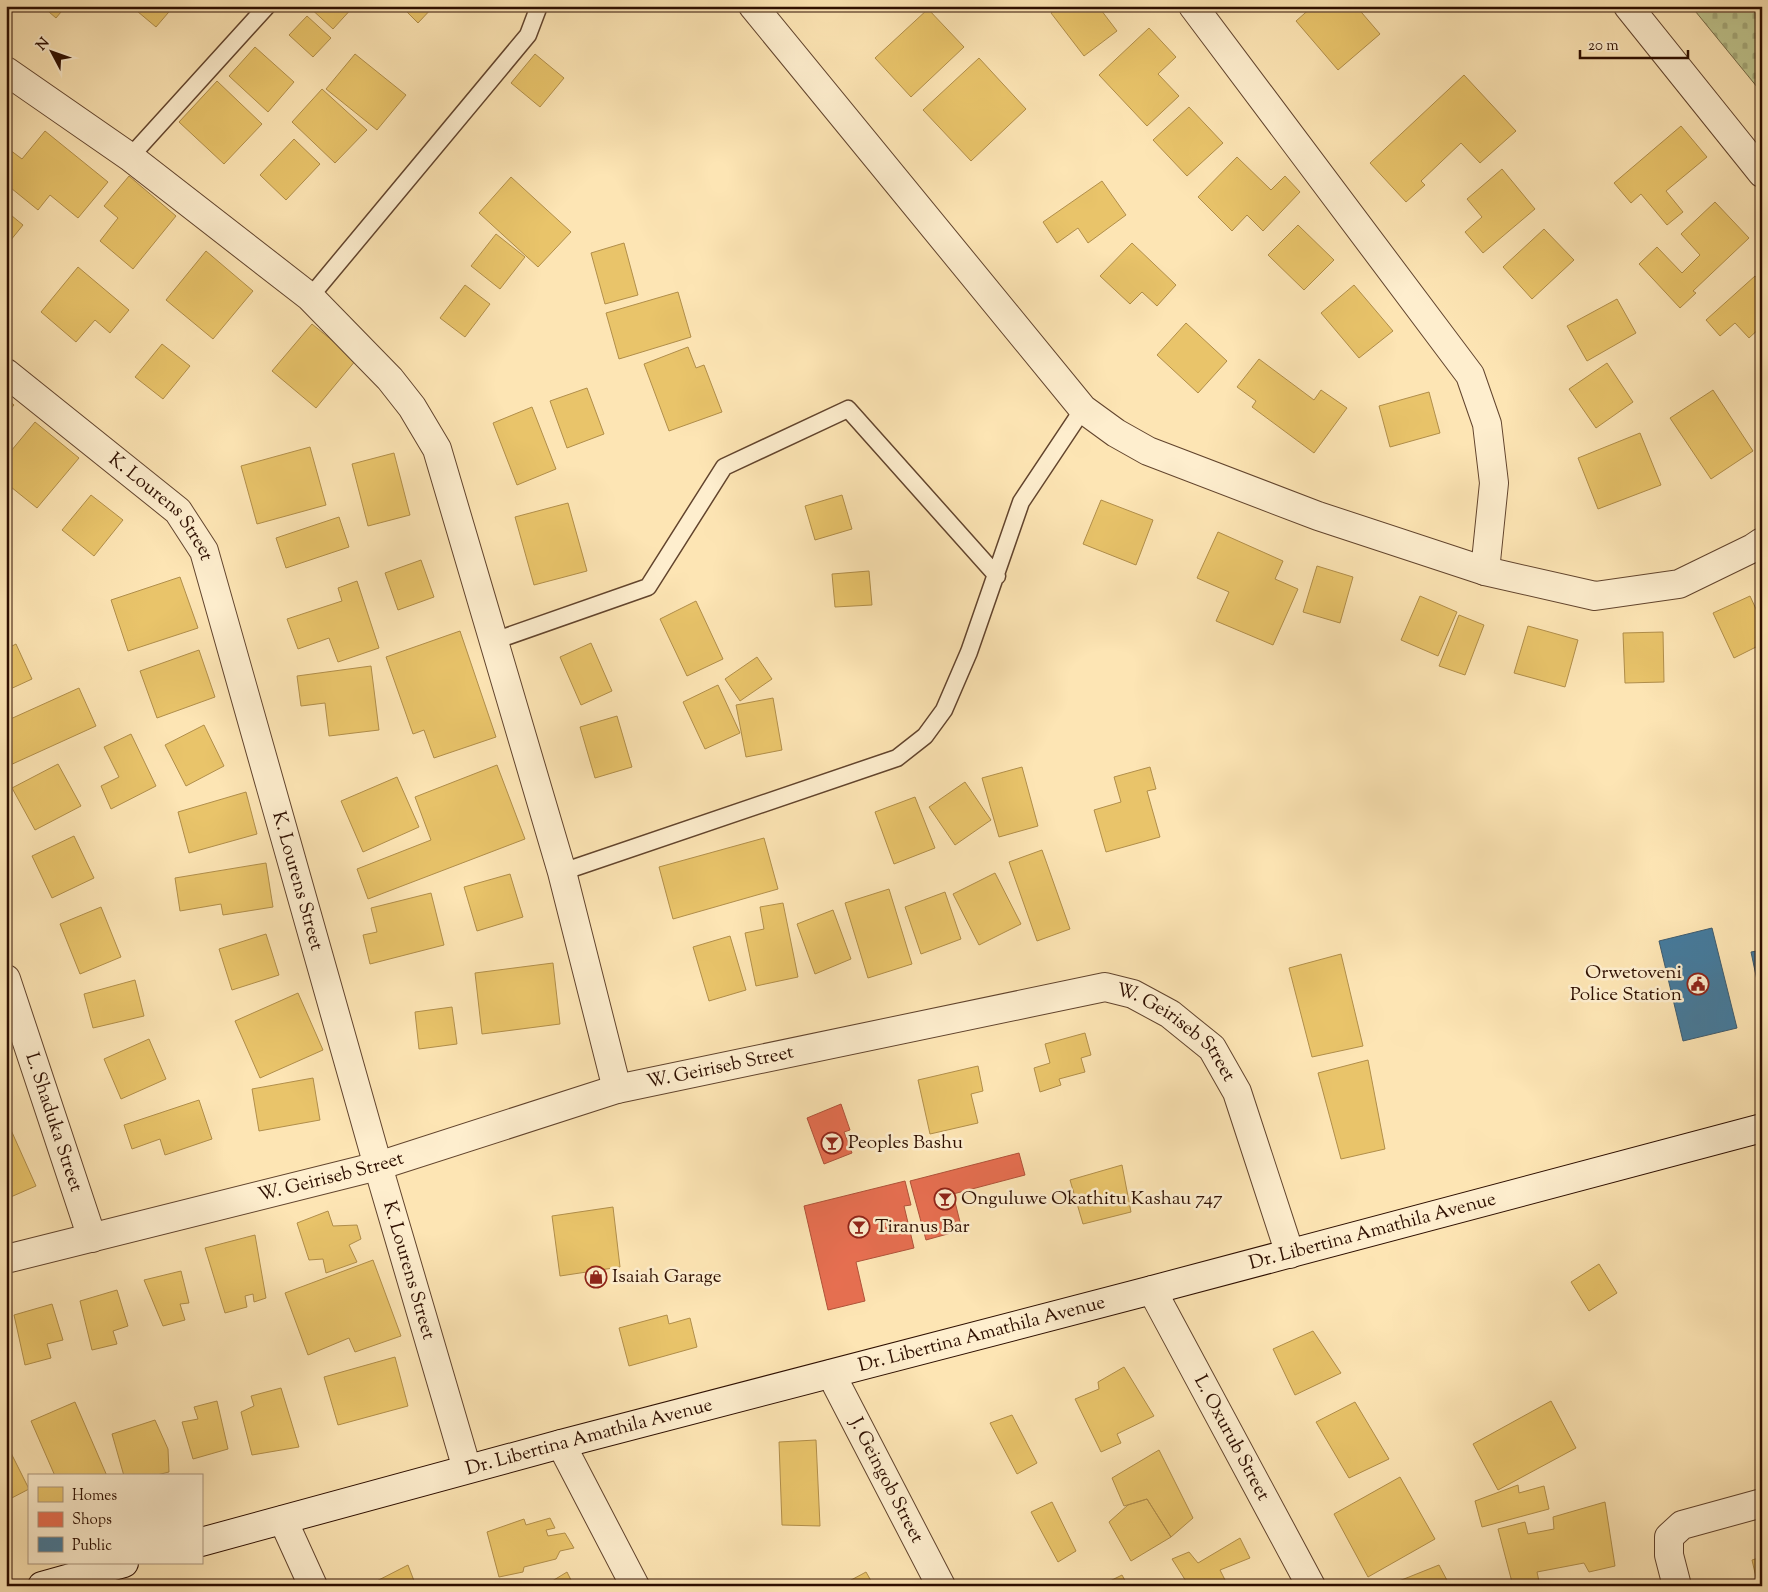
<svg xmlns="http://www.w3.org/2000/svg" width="1768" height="1592" font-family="'Sorts Mill Goudy',serif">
<defs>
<pattern id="cemetery-stones" width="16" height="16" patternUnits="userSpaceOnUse" patternTransform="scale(1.25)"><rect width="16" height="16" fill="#bfc58e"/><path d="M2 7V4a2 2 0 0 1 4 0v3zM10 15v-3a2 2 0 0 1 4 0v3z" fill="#a4a879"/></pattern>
</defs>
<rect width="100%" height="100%" fill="#fde5b4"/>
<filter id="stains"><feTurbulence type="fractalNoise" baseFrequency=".004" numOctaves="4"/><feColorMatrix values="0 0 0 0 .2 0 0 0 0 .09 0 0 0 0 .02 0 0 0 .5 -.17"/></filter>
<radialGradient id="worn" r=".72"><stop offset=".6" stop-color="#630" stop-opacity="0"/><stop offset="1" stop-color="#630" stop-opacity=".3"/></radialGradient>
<path fill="url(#cemetery-stones)" stroke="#766a47" d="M1691 6H1762V93Z"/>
<path fill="#e9c46a" stroke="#b18e4a" d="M42 6H66L56 18Z
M131 6H174L156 27Z
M308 6H354L333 29Z
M401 6H434L418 23Z
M1060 6H1098L1117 31 1084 56 1051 13Z
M1313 6H1356L1380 34 1338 70 1296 21Z
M928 9 964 47 911 97 875 58Z
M307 16 331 38 313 57 289 35Z
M1149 28 1176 57 1158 74 1179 96 1147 126 1099 75Z
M255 47 294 82 268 112 229 76Z
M355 54 406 95 377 130 326 89Z
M535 54 564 78 540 107 511 83Z
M979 58 1026 109 971 161 923 110Z
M1464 75 1516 131 1480 163 1461 143 1421 181 1425 185 1406 202 1370 163Z
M217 81 262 124 224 164 179 122Z
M322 89 367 130 335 163 292 122Z
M1189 107 1223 143 1187 176 1153 140Z
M1681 126 1707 157 1666 191 1683 212 1667 225 1641 194 1631 203 1614 183Z
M45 131 108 182 78 218 50 195 38 210 6 184V155L10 150 22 159Z
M294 139 320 164 286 200 260 175Z
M1237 157 1271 190 1285 176 1300 192 1263 231 1247 215 1232 231 1198 197Z
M1502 169 1535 209 1483 253 1465 232 1482 217 1467 199Z
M129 176 176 216 133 269 100 241 118 218 104 206Z
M511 177 571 232 538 267 479 213Z
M1102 181 1126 215 1088 243 1078 228 1057 243 1043 222Z
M1715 202 1749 238 1693 291 1696 293 1680 308 1639 264 1657 247 1682 273 1700 255 1681 234Z
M6 211 23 225 6 246Z
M1298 225 1334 260 1304 290 1268 255Z
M1544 229 1574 260 1532 299 1503 267Z
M496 234 525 257 500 289 471 266Z
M624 243 638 295 605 304 591 253Z
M1132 243 1176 285 1157 306 1142 292 1130 304 1100 276Z
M206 251 253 291 213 339 166 300Z
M78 267 129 310 110 333 95 320 76 342 41 312Z
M1755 276 1762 283V326L1749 338 1735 323 1720 336 1706 320Z
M465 285 490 304 465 337 440 318Z
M1354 285 1393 331 1359 358 1321 313Z
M678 292 691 337 619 359 606 313Z
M1617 299 1636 333 1587 361 1567 326Z
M1186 323 1227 361 1198 393 1157 355Z
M312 324 356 360 316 408 272 371Z
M162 344 190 366 163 399 135 377Z
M688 347 696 368 704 365 722 412 669 431 644 364Z
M1259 359 1314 400 1321 390 1347 408 1314 453 1252 407 1256 401 1237 387Z
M1607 363 1633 402 1596 428 1569 389Z
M587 388 604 434 567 448 550 401Z
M1713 390 1753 451 1711 479 1670 418Z
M1429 392 1440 433 1390 447 1379 406Z
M6 398 14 405 6 414Z
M532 407 556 469 517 485 493 423Z
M35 422 79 458 37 508 6 483V447L11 451Z
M1640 433 1661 485 1598 509 1578 458Z
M310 447 326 505 257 524 241 466Z
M394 453 410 515 368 526 352 464Z
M91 495 123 520 94 556 62 530Z
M842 495 852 529 815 540 805 506Z
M1101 500 1153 520 1136 565 1083 544Z
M568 503 587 571 534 585 515 517Z
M339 517 349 547 286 568 276 538Z
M1218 532 1283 561 1275 579 1298 589 1273 645 1216 621 1229 592 1197 578Z
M421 560 434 597 398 610 385 573Z
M1317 566 1353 577 1340 623 1303 612Z
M869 571 872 605 835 607 832 574Z
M180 577 198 628 128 651 111 600Z
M357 581 379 648 338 662 329 638 298 649 287 619 342 601 338 588Z
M1420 596 1457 612 1438 656 1401 640Z
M1750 596 1762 622V644L1734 658 1713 613Z
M696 601 723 659 687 676 660 619Z
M1459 615 1484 625 1465 675 1439 666Z
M1528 626 1578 640 1565 687 1514 673Z
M460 631 496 737 434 758 424 730 413 734 386 657Z
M1663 632 1664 682 1625 683 1623 633Z
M591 643 612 691 581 705 560 657Z
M16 644 32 679 6 691V649Z
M199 650 215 697 157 718 140 671Z
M757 657 772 679 740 701 725 679Z
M371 666 379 730 329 736 325 703 301 706 297 676Z
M718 685 740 733 705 749 683 702Z
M79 688 96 726 8 766 6 763V721Z
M773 698 782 750 746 757 736 705Z
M617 716 632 767 595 778 580 727Z
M204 725 224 766 186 786 165 745Z
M131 734 156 786 111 809 101 786 119 777 104 747Z
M58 764 81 806 35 830 12 788Z
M497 765 525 839 368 899 357 869 431 840 415 797Z
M1022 767 1038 826 999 837 982 778Z
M1150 767 1156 789 1147 791 1160 837 1106 852 1094 810 1121 802 1114 777Z
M397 777 419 827 363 852 341 801Z
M965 782 991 820 955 845 929 807Z
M246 792 257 834 189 853 178 812Z
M915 797 935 848 894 864 875 812Z
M74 836 94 878 52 898 32 856Z
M764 838 778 889 673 919 659 867Z
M1042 850 1070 929 1037 941 1009 862Z
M266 863 273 907 223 915 221 904 180 911 175 878Z
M995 873 1021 924 979 945 953 894Z
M510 874 523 917 477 931 464 887Z
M889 889 912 964 868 978 845 903Z
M945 892 961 939 921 954 905 907Z
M431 893 444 945 370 964 363 935 377 932 371 908Z
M783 903 798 977 756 986 745 933 764 929 760 907Z
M101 907 121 957 80 974 60 924Z
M833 910 851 959 815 974 797 924Z
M266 934 279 975 232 990 219 949Z
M730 936 746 990 709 1001 693 947Z
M1341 954 1363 1046 1312 1057 1289 968Z
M553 963 560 1024 482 1034 475 973Z
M135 980 144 1016 93 1028 84 994Z
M298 993 323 1050 260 1078 235 1021Z
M452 1007 457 1044 419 1049 415 1012Z
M1085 1033 1091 1055 1081 1058 1085 1072 1059 1079 1061 1085 1040 1092 1034 1068 1050 1063 1045 1044Z
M149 1039 166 1079 121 1099 104 1059Z
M1368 1060 1385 1149 1341 1159 1318 1073Z
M978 1066 983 1091 971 1094 978 1123 930 1134 918 1080Z
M313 1078 320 1120 259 1131 252 1089Z
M199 1100 212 1139 165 1155 160 1139 132 1149 124 1125Z
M11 1130 36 1186 6 1199V1133Z
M1122 1165 1131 1212 1083 1224 1070 1180Z
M613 1207 620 1267 560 1276 552 1216Z
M328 1211 333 1226 357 1225 361 1239 349 1245 357 1262 326 1273 323 1259 309 1260 297 1223Z
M255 1235 266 1298 254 1302 253 1294 245 1296 247 1307 225 1313 205 1248Z
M373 1260 401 1336 355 1352 349 1338 308 1355 285 1293Z
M1599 1264 1617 1293 1589 1311 1571 1282Z
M181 1271 189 1303 180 1304 185 1320 163 1326 144 1280Z
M117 1290 128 1326 113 1331 117 1344 92 1350 80 1301Z
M52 1304 63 1340 47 1344 51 1358 25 1365 14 1315Z
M667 1315 669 1324 690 1318 697 1347 629 1366 619 1328Z
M1313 1331 1341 1373 1295 1395 1273 1349Z
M395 1357 408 1406 338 1425 324 1377Z
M1124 1367 1154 1416 1117 1434 1121 1443 1101 1452 1075 1399 1099 1389 1098 1382Z
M281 1388 299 1447 252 1455 241 1412 254 1406 251 1396Z
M217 1401 228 1449 193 1459 182 1422 198 1419 194 1407Z
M1551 1401 1576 1448 1498 1490 1473 1444Z
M75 1402 107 1476H55L31 1421Z
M1355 1402 1389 1459 1349 1478 1316 1422Z
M1012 1415 1037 1463 1017 1474 990 1423Z
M155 1420 168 1449 169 1472 153 1476H124L112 1434Z
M816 1440 820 1526 782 1525 779 1442Z
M1159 1450 1193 1518 1171 1537 1147 1499 1124 1506 1112 1478Z
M10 1451 29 1489 6 1501V1453Z
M1400 1477 1435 1539 1368 1577 1334 1514Z
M1518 1485 1519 1493 1544 1486 1549 1509 1482 1527 1475 1501Z
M1147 1499 1171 1537 1131 1561 1109 1522 1128 1505Z
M1052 1502 1076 1551 1058 1562 1031 1512Z
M1605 1502 1615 1566 1589 1572 1584 1563 1537 1572 1540 1586H1513L1498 1529 1525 1522 1528 1534 1554 1529 1553 1517Z
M550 1518 555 1528 546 1530 548 1536 565 1533 574 1548 560 1551 556 1559 524 1567 523 1572 499 1577 487 1532 524 1519 526 1525Z
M1240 1538 1250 1558 1220 1570 1228 1586H1189L1172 1559 1189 1552 1198 1563Z
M1762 1557V1586H1758L1752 1560Z
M408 1565 416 1586H367Z
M1439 1565 1450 1586H1401L1399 1581Z
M567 1572 574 1586H544Z
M866 1572 874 1586H840Z
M1122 1575 1128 1586H1100Z"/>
<path fill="#e76f51" stroke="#b05239" d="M841 1104 850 1130 844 1132 852 1153 824 1164 807 1118Z
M1019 1153 1025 1175 953 1194 962 1230 926 1240 910 1181Z
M905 1181 911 1205 904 1206 914 1248 856 1262 865 1301 828 1310 804 1206Z"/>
<path fill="#457b9d" stroke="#3e5b6e" d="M1712 928 1737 1028 1683 1041 1659 941Z
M1762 950V1004L1751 952Z"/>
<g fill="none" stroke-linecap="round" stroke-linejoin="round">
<g stroke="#62442d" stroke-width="19">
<path id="lane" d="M130 157 267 6
M310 297 528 35 539 6
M494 641 648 587 724 467 848 409 997 576
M562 872 897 758 925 736 944 710 969 652 1021 502 1083 409"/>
</g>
<g stroke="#62442d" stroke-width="30">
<g id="street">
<path d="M753 6 1083 409 1116 433 1148 451 1318 516 1485 571 1595 596 1679 584 1753 548 1762 542"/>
<path d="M1193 6 1470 375 1487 424 1494 483 1485 571"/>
<path d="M1628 6 1762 173"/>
<path d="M6 71 130 157 310 297 390 379 412 407 437 449 562 872 617 1089"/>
<path id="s1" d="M6 373 178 511 204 551 378 1166 467 1469"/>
<path id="s2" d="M6 979 92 1238"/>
<path id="s3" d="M6 1259 378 1166 617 1089 1105 987 1133 994 1170 1014 1212 1048 1237 1092 1290 1254"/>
<path id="s4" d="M1152 1290 1311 1586"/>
<path id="s5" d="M831 1374 941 1586"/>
<path d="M561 1444 635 1586"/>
<path d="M283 1520 313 1586"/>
<path d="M1677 1586 1669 1555V1537L1682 1525 1762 1503"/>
</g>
</g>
<g stroke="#2e0f00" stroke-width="30">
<g id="secondary">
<path id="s6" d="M201 1542 561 1444 1152 1290 1762 1128"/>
<path d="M42 1586 124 1563"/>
</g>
</g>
<use href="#lane" stroke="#feeece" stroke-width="16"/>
<use href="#street" stroke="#feeece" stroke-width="28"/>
<use href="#secondary" stroke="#feeece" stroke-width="28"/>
</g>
<defs>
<g id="civic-ring" transform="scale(1.125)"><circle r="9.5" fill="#feeece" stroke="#8f2418" stroke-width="1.5"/><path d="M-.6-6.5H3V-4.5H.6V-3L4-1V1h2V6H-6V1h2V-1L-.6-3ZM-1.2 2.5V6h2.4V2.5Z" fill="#8f2418"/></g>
<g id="bar-ring" transform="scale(1.125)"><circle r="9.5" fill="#feeece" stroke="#8f2418" stroke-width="1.5"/><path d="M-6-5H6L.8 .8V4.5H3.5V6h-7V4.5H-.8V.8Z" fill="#8f2418"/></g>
<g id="shop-ring" transform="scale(1.125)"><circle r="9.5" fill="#feeece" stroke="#8f2418" stroke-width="1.5"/><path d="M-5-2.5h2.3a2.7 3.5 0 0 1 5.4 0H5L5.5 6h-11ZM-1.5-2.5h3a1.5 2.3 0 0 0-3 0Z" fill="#8f2418"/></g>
</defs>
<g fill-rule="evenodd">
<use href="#civic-ring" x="1698" y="984"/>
<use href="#bar-ring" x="832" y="1143"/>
<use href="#bar-ring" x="945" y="1199"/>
<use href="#bar-ring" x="859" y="1227"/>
<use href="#shop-ring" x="596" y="1277"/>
</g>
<g text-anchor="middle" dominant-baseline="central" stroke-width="5" stroke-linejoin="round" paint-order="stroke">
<g font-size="19" fill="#2e0f00" stroke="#feeece">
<text stroke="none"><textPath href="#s1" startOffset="206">K. Lourens Street</textPath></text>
<text stroke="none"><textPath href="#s1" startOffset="611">K. Lourens Street</textPath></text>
<text stroke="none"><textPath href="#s3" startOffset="1220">W. Geiriseb Street</textPath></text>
<text stroke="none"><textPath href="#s3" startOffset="740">W. Geiriseb Street</textPath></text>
<text stroke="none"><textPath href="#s2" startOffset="151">L. Shaduka Street</textPath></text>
<text stroke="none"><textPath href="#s3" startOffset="335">W. Geiriseb Street</textPath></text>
<text stroke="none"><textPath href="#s6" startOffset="1212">Dr. Libertina Amathila Avenue</textPath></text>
<text stroke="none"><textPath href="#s1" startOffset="1016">K. Lourens Street</textPath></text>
<text stroke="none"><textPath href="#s6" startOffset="808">Dr. Libertina Amathila Avenue</textPath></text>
<text stroke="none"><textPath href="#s6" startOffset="402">Dr. Libertina Amathila Avenue</textPath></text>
<text stroke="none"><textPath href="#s4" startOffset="168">L. Oxurub Street</textPath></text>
<text stroke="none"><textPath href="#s5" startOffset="120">J. Geingob Street</textPath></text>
</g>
<g font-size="19" fill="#2e0f00" stroke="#feeece" text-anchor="start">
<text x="1682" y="973" text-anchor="end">Orwetoveni<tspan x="1682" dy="22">Police Station</tspan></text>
<text x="848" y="1143">Peoples Bashu</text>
<text x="961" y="1199">Onguluwe Okathitu Kashau 747</text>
<text x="875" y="1227">Tiranus Bar</text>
<text x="612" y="1277">Isaiah Garage</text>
</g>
</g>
<rect width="1768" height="1592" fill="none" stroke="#fde5b4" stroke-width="25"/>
<rect x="8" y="8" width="1753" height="1577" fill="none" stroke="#2e0f00" stroke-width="2.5"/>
<rect x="12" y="12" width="1743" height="1567" fill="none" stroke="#2e0f00"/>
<rect x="28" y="1474" width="175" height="90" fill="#feeece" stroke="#ab957c"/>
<rect x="38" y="1487" width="25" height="15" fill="#e9c46a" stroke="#ab957c"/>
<text x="72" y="1500" font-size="15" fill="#2e0f00">Homes</text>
<rect x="38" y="1512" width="25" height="15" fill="#e76f51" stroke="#ab957c"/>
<text x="72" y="1524" font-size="15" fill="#2e0f00">Shops</text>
<rect x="38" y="1537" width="25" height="15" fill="#457b9d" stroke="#ab957c"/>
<text x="72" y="1550" font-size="15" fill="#2e0f00">Public</text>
<g transform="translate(52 52) rotate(311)" stroke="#feeece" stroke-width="4" paint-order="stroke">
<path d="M0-4L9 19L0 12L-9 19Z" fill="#2e0f00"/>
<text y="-8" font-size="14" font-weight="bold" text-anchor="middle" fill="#2e0f00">N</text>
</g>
<path d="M1580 50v8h108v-8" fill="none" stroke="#2e0f00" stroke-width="2.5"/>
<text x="1588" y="50" font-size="15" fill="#2e0f00" stroke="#feeece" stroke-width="4" paint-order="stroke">20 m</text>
<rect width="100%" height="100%" filter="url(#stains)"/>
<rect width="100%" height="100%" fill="url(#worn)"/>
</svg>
